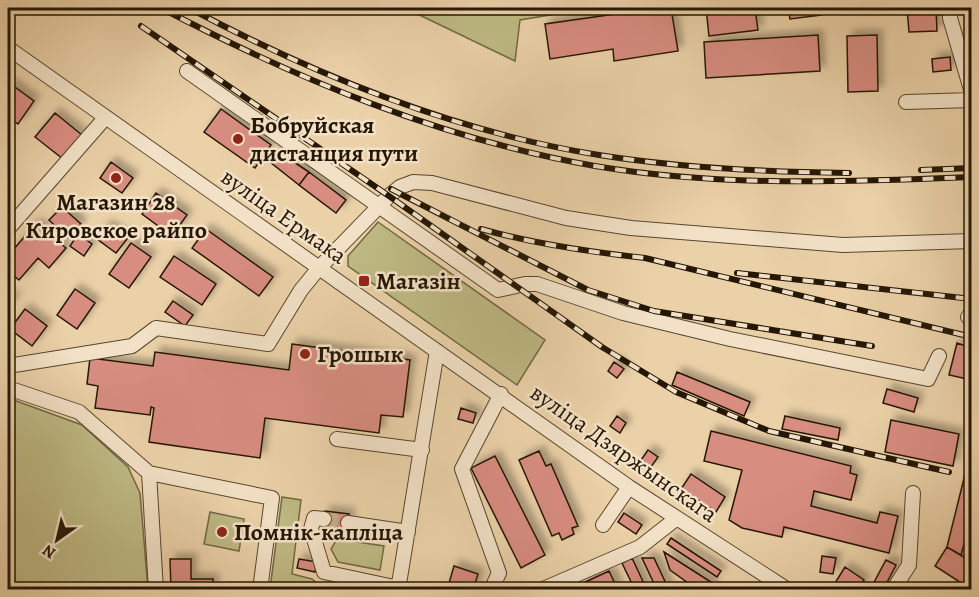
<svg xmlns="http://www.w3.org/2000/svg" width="979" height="597" font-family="Alegreya,serif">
<defs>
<filter id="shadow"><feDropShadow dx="5.5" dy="-5.5" stdDeviation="3" flood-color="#0004"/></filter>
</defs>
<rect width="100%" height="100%" fill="#ebd1a8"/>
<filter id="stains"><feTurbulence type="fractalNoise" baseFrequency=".00333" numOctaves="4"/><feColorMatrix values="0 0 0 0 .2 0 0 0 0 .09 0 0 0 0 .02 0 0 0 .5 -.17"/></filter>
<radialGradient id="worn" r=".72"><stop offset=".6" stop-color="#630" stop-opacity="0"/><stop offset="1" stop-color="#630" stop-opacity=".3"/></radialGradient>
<path fill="#beb983" stroke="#726844" stroke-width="1.5" d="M405 8H568V12L520 20 515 61Z
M378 222 545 340 517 385 348 266V256Z
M8 398 82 425 128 467 140 493 148 589H8Z
M282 497 301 500 292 574 312 579 324 589H270Z
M210 512 244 519 239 551 204 544Z
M337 539 384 546 380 570 338 562 331 549Z"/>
<path fill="#d88d81" stroke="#251706" stroke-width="1.5" filter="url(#shadow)" d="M658 8H671L678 51 614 61 613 49 550 59 545 24Z
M706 8H770L755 9 758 30 709 36Z
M788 8H820L821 15 790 19Z
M907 8H936L937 31 909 32Z
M818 35 820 71 706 78 704 42Z
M877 35 878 91 848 92 847 36Z
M950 57 951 70 933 72 932 59Z
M8 82 34 101 18 124 8 117Z
M221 109 271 145 255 168 204 132Z
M55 113 82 135 63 159 35 137Z
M277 151 309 172 299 185 270 162Z
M111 162 133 178 122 193 100 178Z
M309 172 346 200 336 213 299 185Z
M156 193 187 215 172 236 142 214Z
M62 207 81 224 68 238 49 220Z
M36 223 66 248 49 268 38 258 19 280 8 271V256Z
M107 225 127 239 116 253 97 239Z
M206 229 273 277 259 296 192 248Z
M78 234 92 244 84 256 70 246Z
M131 243 151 257 129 288 109 274Z
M174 256 216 284 202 305 160 277Z
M75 289 95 303 77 329 57 315Z
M8 294 14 299 8 308Z
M173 301 193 315 185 326 165 312Z
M25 309 47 326 32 346 10 329Z
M957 343 972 348V380L949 375Z
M292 344 410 360 403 417 381 415 379 433 265 418 260 458 149 442 154 408 151 407 150 415 95 408 98 386 87 384 90 358 153 366 155 352 289 370Z
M614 362 624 369 617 378 608 371Z
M677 372 750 402 744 416 672 385Z
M887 389 918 398 914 412 883 403Z
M461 408 476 413 473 423 458 419Z
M617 416 626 423 620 433 610 426Z
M785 416 840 428 838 440 782 429Z
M891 420 959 434 953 466 885 452Z
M711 431 851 466 850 473 857 475 851 500 814 491 811 506 877 523 880 512 898 516 889 553 784 527 782 537 742 528 729 520 742 470 704 461Z
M972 446V514L961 555 947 547Z
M648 450 658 457 651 467 641 460Z
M539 451 546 466 551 464 578 526 572 528 574 534 562 540 559 533 552 536 519 460Z
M495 456 545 555 521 568 471 468Z
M691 474 725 497 716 512 681 489Z
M325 511 349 514 347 529 323 525Z
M624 513 642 525 636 534 618 522Z
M671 538 721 571 717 577 667 544Z
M947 547 972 562V590L935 566Z
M664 552 714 584 710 590H698L670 570Z
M822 556 836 558 833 574 820 572Z
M632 558 647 590H635L622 563Z
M642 558H654L669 590H657Z
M170 559H191V579H213V590H171Z
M299 559 317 562 315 572 297 568Z
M886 560 896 565 883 590H877L872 586Z
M454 566 478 574 473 590H447Z
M845 567 864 580 859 587 863 590H844L835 583Z
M609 571 618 590H581L579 585Z"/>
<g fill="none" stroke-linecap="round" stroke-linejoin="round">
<path stroke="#c3ac88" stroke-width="14" stroke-dasharray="14 7" stroke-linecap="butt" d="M324 519 348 523"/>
<g stroke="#56462e" stroke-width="16">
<path id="minor" d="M950 8V18L972 93
M8 48 629 487 788 590
M187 71 498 290 525 284H537L623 313 730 339 928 379 939 356
M906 102 972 100
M8 229 105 118
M968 317 972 318
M8 366 132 346 156 328 268 344 301 290 319 268 389 196 400 187 413 182 432 183 566 218 631 228 843 245 972 241
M8 388 79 412 149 473 156 590
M337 439 422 450
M149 473 272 498 260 590
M324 519 314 518 311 529 324 572 399 588
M348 523 408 532
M603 525 629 487
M398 590 437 351
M491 590 499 573 462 469 501 394
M541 590 640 547 677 518
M893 590 909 565 913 493"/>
</g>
<use href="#minor" stroke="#f2e1c6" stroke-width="14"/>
<g stroke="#251706" stroke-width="6">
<path id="rail" d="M161 8C299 80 441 139 595 166 719 187 846 182 972 177
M189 8C317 76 455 132 599 155 681 168 765 172 849 173
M141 26 389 196 602 347 676 392 769 431 949 472
M921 170 972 168
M391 189 588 290 654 311 872 346
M481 229C535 244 590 252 645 258L972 337
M737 273 972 299"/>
</g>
<use href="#rail" stroke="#f2e1c6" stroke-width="4" stroke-dasharray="11" stroke-linecap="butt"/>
</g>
<g fill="#8f2418" stroke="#f2e1c6" stroke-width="2">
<circle cx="238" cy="139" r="6"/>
<circle cx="116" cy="178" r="6"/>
<rect x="358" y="275" width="12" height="12" rx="3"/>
<circle cx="305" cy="354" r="6"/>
<circle cx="222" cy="532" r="6"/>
</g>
<g text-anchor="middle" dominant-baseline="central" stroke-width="5" stroke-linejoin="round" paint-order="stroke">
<g font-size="24" font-weight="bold" fill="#251706" stroke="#f2e1c6" text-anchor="start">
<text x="250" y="125">Бобруйская<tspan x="250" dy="28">дистанция пути</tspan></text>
<text x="116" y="202" text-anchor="middle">Магазин 28<tspan x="116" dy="28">Кировское райпо</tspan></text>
<text x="376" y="281">Магазін</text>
<text x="317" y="354">Грошык</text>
<text x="234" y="532">Помнік-капліца</text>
</g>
<g font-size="24" fill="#251706" stroke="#f2e1c6">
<text transform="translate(284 216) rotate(35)">вуліца Ермака</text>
<text transform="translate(624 453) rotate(35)">вуліца Дзяржынскага</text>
</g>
</g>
<rect width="979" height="597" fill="none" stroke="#ebd1a8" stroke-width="30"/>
<rect x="9" y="9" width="961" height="579" fill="none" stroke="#251706" stroke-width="3"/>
<rect x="15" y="15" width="949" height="567" fill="none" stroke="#251706" stroke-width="1.5"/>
<g transform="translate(57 540) rotate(214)" stroke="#f2e1c6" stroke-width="4.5" paint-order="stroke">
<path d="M0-4.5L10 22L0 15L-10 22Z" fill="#251706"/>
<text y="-9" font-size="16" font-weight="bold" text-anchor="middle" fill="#251706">N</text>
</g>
<rect width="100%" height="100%" filter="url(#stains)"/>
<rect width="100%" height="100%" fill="url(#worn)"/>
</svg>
